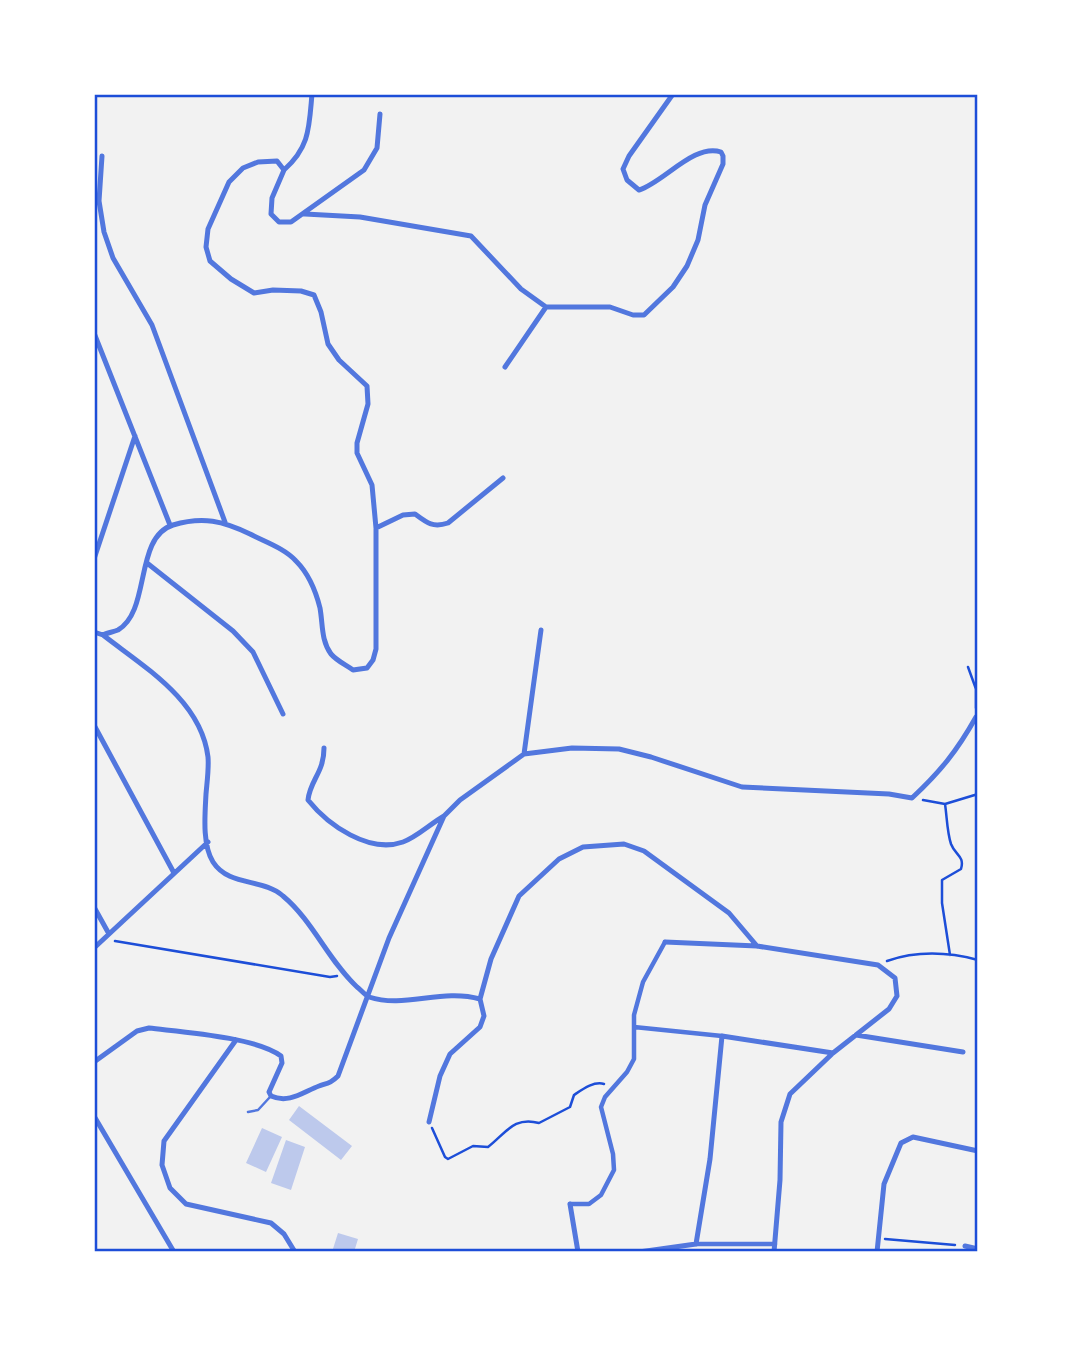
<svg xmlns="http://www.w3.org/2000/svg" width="1072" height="1346" font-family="Jost,sans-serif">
<rect width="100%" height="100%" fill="#f2f2f2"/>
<path fill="#bdc9ec" d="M299 1106 352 1146 341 1160 289 1120Z
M262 1128 282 1137 266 1172 246 1163Z
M286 1140 305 1147 291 1190 271 1183Z
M338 1233 358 1239 354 1252H332Z"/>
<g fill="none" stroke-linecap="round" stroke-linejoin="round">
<path stroke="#1d4ed8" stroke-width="2.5" d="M968 667 976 689V708
M923 800 945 804 978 794
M945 804C947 817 947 832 951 844 955 855 965 856 961 869L942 880V903L950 955
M115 941 330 977 337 976
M887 961C916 951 948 952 978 960
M432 1128 445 1157 448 1159 473 1146 488 1147C506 1133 514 1116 539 1123L570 1107 574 1095C583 1089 594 1081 604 1084
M885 1239 955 1245"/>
<path stroke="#5277de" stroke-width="2.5" d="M248 1112 258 1110 270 1097"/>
<path stroke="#5277de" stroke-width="4.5" d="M634 1027 722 1036
M570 1204H589L601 1195 614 1170 613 1154 601 1107 605 1097 627 1072 634 1059V1015L643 982 665 942
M696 1244H775"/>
<path stroke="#5277de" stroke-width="5" d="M102 156 99 201 104 232 113 258 152 325 225 522
M284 170C310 147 309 127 312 94
M305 214 360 217 471 236 521 289 546 307H610L633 315H644L673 287 687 266 698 240 705 205 723 164V156L721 152C694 143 664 182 639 190L627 180 623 169 629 156 673 94
M94 333 170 525
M505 367 546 307
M376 528 403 515 415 514C427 523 433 528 448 523L503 478
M94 559 135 436
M147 563 233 631 253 652 283 714
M94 632 103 635C144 667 201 700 208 757 209 768 207 782 206 794 205 814 202 844 213 862 229 887 263 878 283 896 313 921 328 960 357 987 361 990 365 995 369 997 405 1009 441 988 480 999
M103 635C107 633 113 632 118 630 151 611 134 537 173 525 203 516 223 521 250 534 265 542 284 548 296 561 308 573 316 592 320 608 323 625 321 640 331 654 337 661 346 665 353 670L367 668 373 660 376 649V528L372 485 357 453V443L368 404 367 386 339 360 328 344 321 312 314 295 301 291 273 290 254 293 231 279 210 261 206 247 208 229 229 182 243 168 258 162 277 161 284 170 272 198 271 214 279 222H291L364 170 377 148 380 114
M94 725 174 873
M324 748C324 773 310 780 308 800 328 825 369 854 403 842 417 837 430 824 444 816
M524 754 541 630
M94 907 109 934
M665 942 757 946 878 965 895 978 897 996 889 1009 833 1053 790 1094 781 1122 780 1180 774 1252
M94 948 208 842
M856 1035 963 1052
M236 1040 164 1141 162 1165 170 1188 186 1204 271 1223 284 1234 295 1252
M94 1062 137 1031 149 1028C182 1032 256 1037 281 1056L282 1063 269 1092 271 1096C289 1104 303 1092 319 1086 328 1083 331 1083 338 1076L389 938 444 816 460 800 524 754 572 748 619 749 651 757 742 787 889 794 912 798C940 772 957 751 976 717
M94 1116 174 1252
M429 1122 440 1076 450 1054 480 1027 484 1016 480 999 491 959 519 896 559 859 583 847 624 844 644 851 729 913 757 946
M570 1204 578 1252
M965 1246 978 1249
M639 1252 696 1244 710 1159 722 1036 833 1053
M877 1252 884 1184 901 1143 913 1137 978 1151"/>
</g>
<rect width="1072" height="1346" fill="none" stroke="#ffffff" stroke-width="192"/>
<rect x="96" y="96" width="880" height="1154" fill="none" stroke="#1d4ed8" stroke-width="2.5"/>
</svg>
